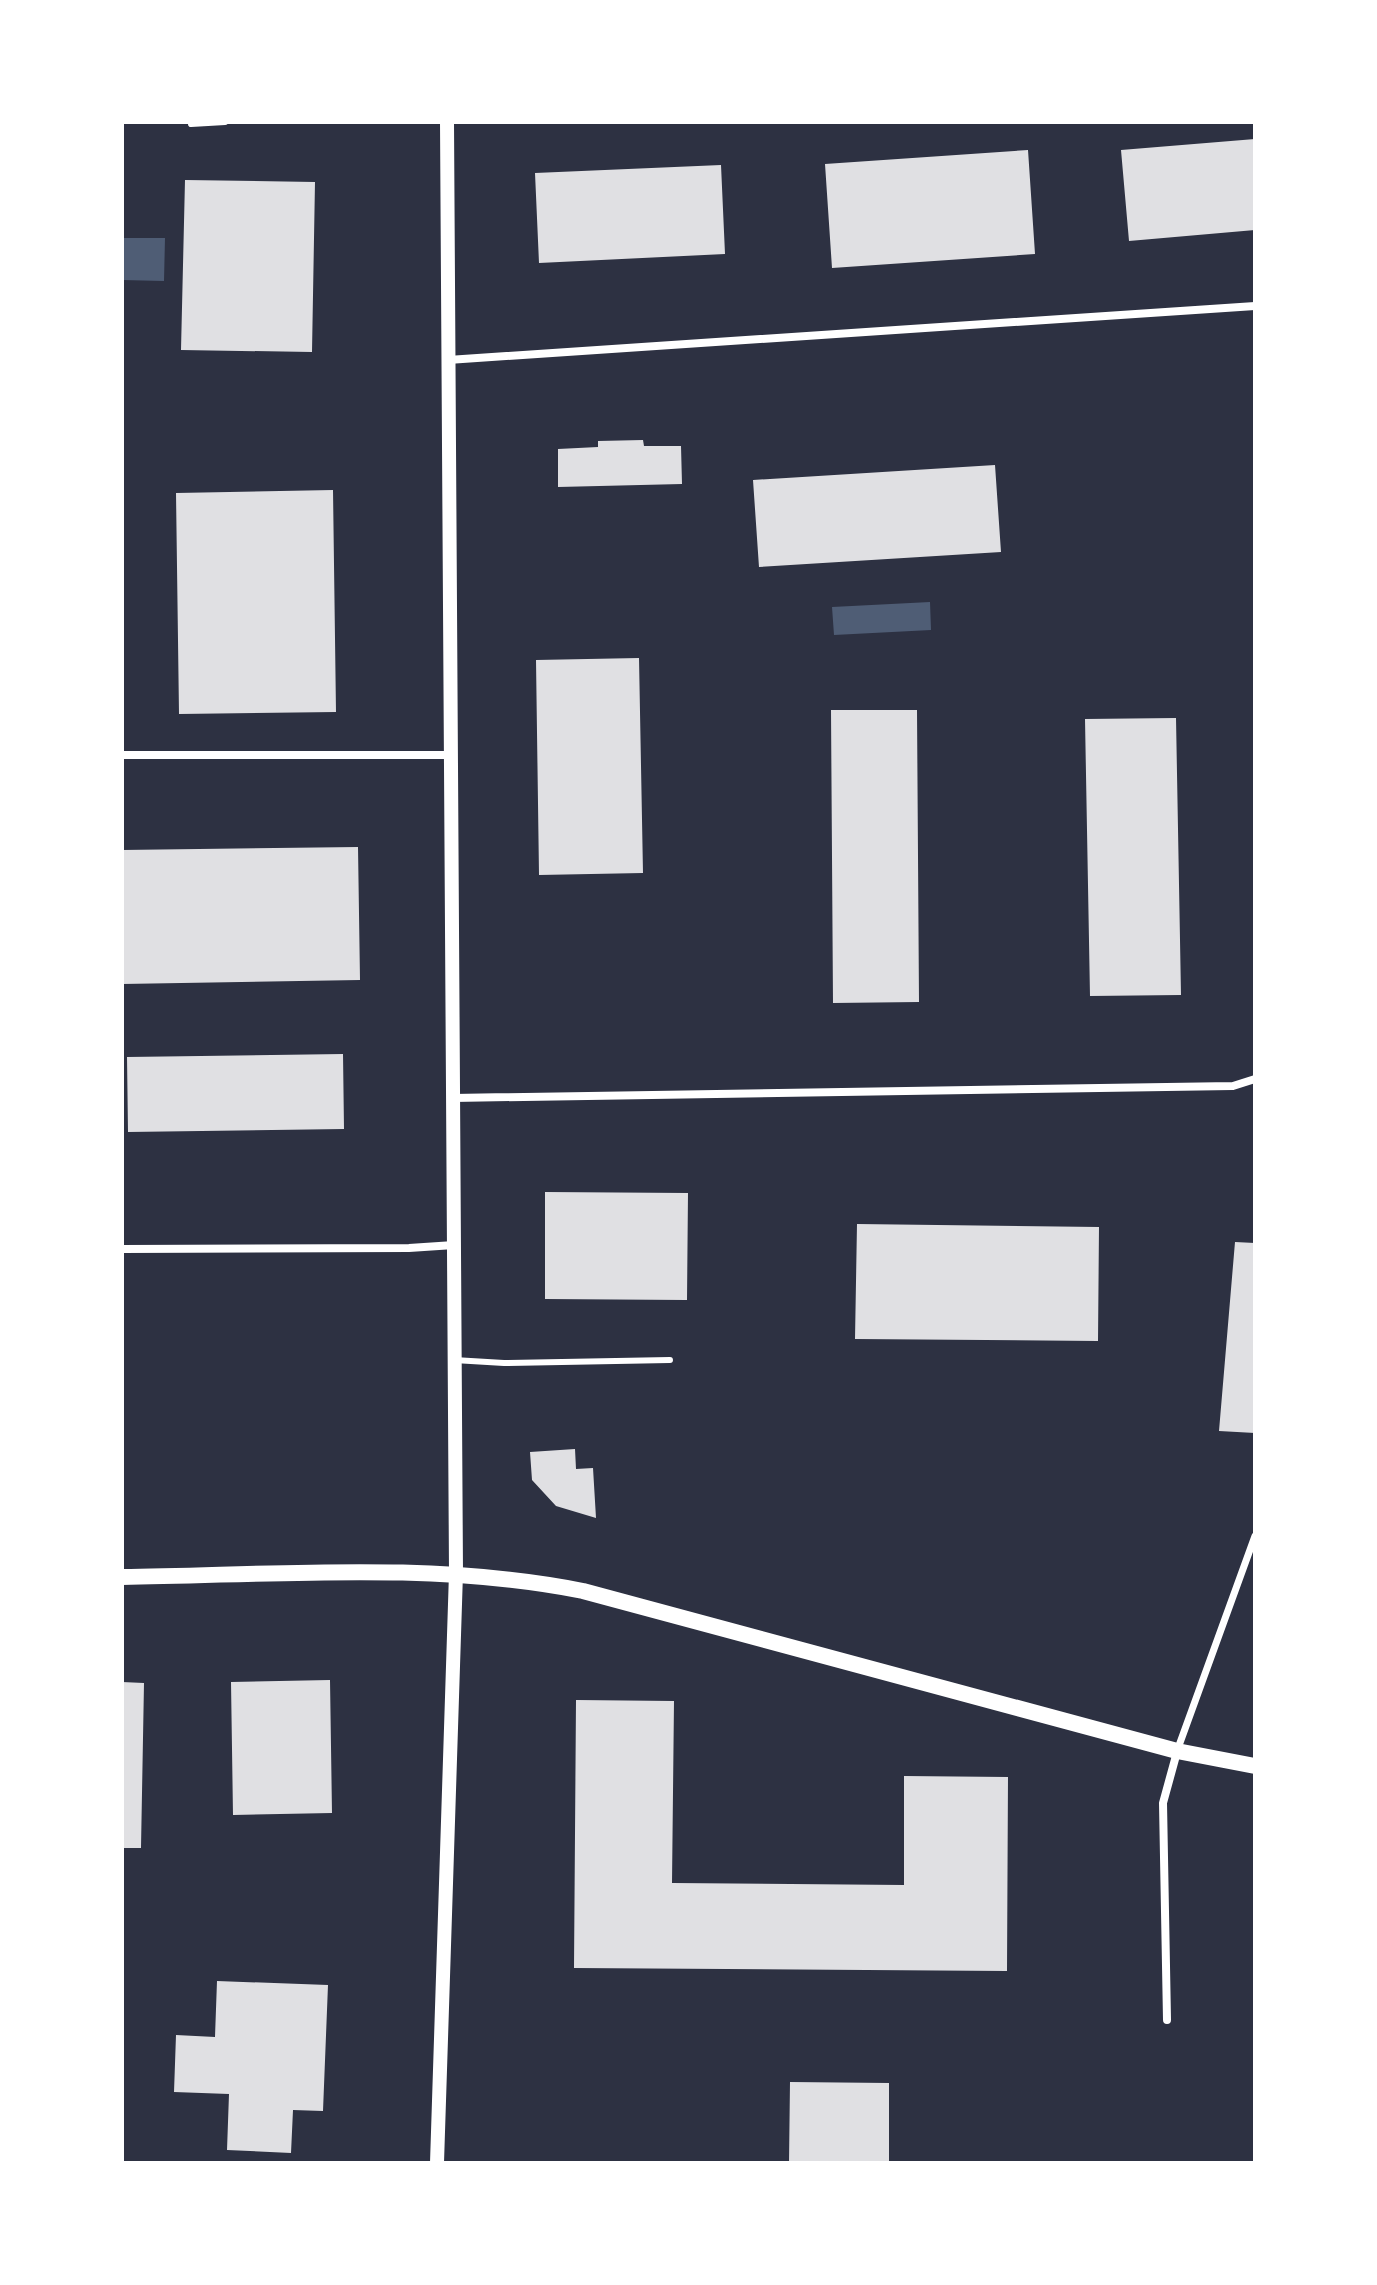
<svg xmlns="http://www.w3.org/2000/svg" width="1377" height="2285" font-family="Barlow,sans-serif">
<rect width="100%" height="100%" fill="#2d3142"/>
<path fill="#4f5d75" d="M122 238H165L164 281 122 280Z
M930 602 931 630 834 635 832 607Z"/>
<path fill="#e0e0e3" d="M1255 139V230L1129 241 1121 150Z
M1028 150 1035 254 832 268 825 164Z
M721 165 725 254 539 263 535 173Z
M185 180 315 182 312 352 181 350Z
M643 440 644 446H681L682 484 558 487V449L598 447V441Z
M995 465 1001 552 759 567 753 480Z
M333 490 336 712 179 714 176 493Z
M639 658 643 873 539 875 536 660Z
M831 710H917L919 1002 833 1003Z
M1176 718 1181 995 1090 996 1085 719Z
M358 847 360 980 122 984V850Z
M343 1054 344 1129 128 1132 127 1057Z
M545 1192 688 1193 687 1300 545 1299Z
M857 1224 1099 1227 1098 1341 855 1339Z
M1235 1242 1255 1243V1433L1219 1431Z
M575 1449 576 1469 593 1468 596 1518 556 1506 532 1480 530 1452Z
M330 1680 332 1813 233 1815 231 1682Z
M122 1682 144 1683 141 1848H122Z
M576 1700 674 1701 672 1883 904 1885V1776L1008 1777 1007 1971 574 1968Z
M217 1981 328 1985 323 2111 293 2110 291 2153 227 2150 229 2094 174 2092 176 2035 215 2037Z
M790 2082 889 2083V2163H789Z"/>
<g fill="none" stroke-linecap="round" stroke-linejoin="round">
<path stroke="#fff" stroke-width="6" d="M191 124 225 122
M454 1360 504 1363 670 1360"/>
<path stroke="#fff" stroke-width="7" d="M1177 1751 1255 1536"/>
<path stroke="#fff" stroke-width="8" d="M448 360 1255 306
M122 755H450
M453 1098 1233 1086 1255 1079
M122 1249 409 1248 454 1245
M1167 2020 1163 1803 1177 1752"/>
<path stroke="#fff" stroke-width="14" d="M437 2163 456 1573 447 122"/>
<path stroke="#fff" stroke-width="16" d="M122 1577C275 1575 432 1561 583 1591L1177 1751 1255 1766"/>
</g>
<rect width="1377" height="2285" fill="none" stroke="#ffffff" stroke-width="248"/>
</svg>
